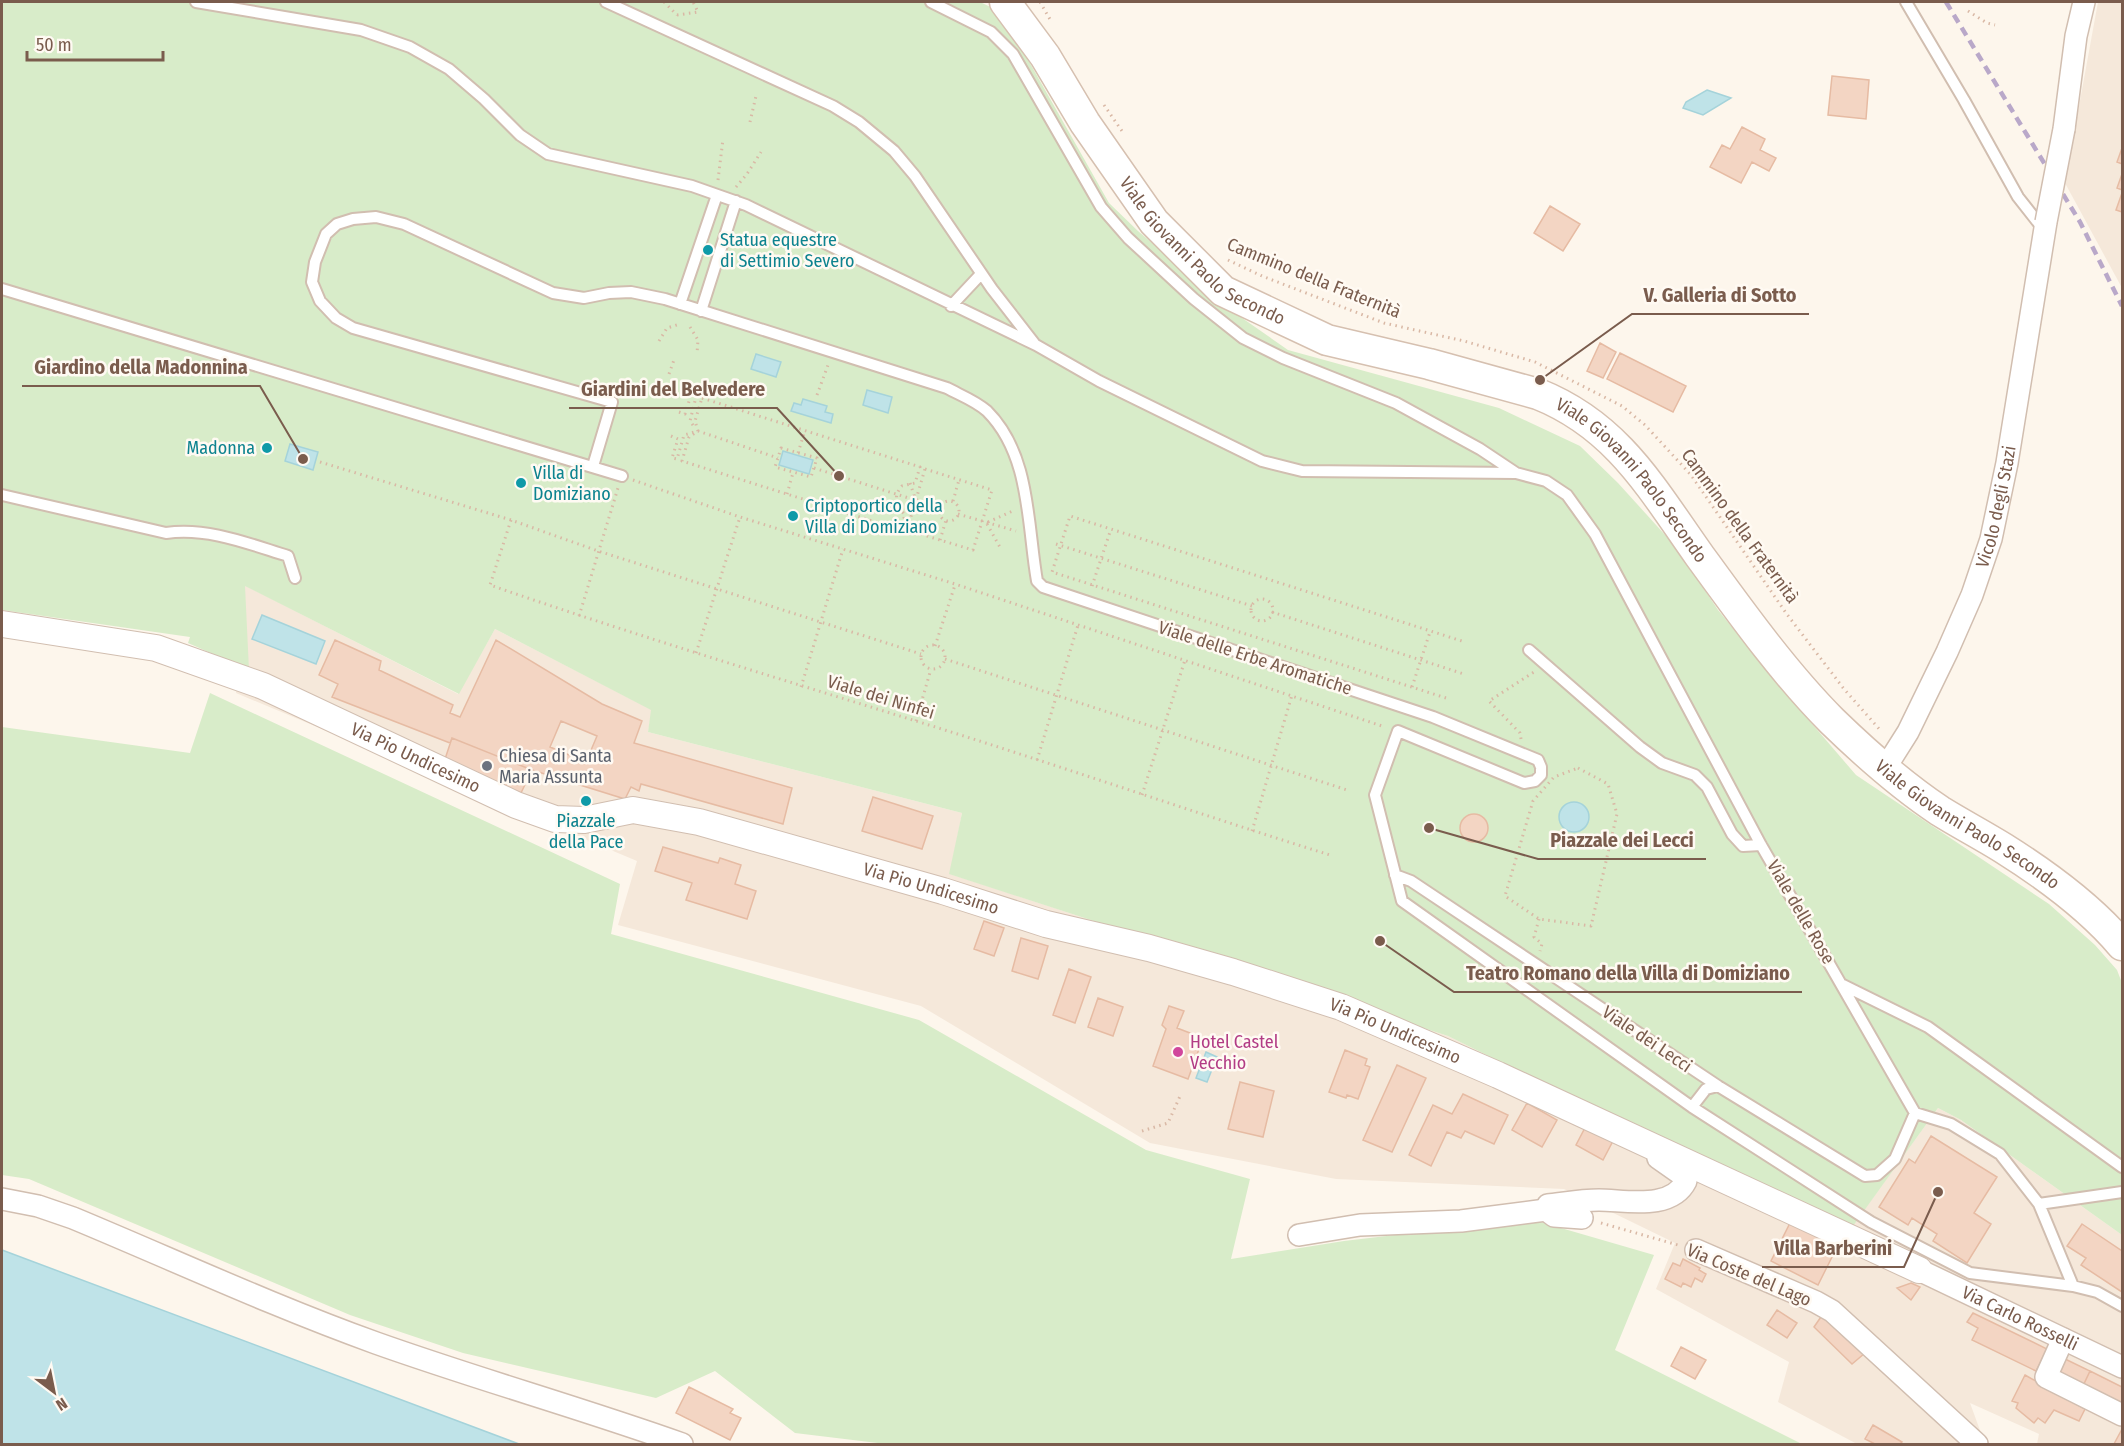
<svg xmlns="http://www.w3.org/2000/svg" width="2124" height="1446" font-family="'Fira Sans Condensed',sans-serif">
<rect width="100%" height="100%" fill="#fdf6ec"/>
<path fill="#f5e8da" d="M2098 2H2122V288L2065 183Z
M244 585 458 694 495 629 652 710 648 732 962 813 950 874 1448 1036 1848 1232 1938 1108 1961 1120 2122 1235V1444H2037L2039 1434 1970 1403 1981 1433 1977 1444H1857L1778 1402 1789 1362 1656 1289 1675 1243 1564 1189 1336 1179 1150 1143 921 1006 618 925 637 861 236 693Z"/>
<path fill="#d8ecc9" d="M2 2H980L1001 12 1109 203 1138 231 1232 311 1288 350 1499 408 1580 446 1618 483 1676 547 1718 610 1795 704 1856 775 2049 904 2095 945 2117 970 2122 983V1235L1961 1120 1938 1108 1848 1233 1448 1036 949 874 962 813 648 732 651 710 495 629 459 694 245 586 249 670 188 643 190 637 2 610Z
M210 693 620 884 611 934 919 1020 1146 1150 1250 1179 1231 1259 1344 1241 1530 1219 1654 1255 1615 1350 1802 1444H886L795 1433 715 1371 656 1398 463 1353 350 1315 29 1179 2 1175V727L190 753Z"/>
<path fill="#bfe3e8" stroke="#a5d3da" stroke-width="1.5" d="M1707 90 1731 98 1703 115 1683 108 1686 102Z
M756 354 781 362 776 377 751 369Z
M867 390 892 397 888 413 863 405Z
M803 399 827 406 825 412 833 414 831 423 791 411 794 403 801 405Z
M290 444 318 452 313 470 285 461Z
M783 451 813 460 809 474 779 465Z
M262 615 325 641 316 664 252 639Z
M1559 817a15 15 0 1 1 30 0a15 15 0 1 1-30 0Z
M1206 1052 1217 1057 1207 1082 1196 1078Z
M2 1250 519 1444H2Z"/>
<path fill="#f3d5c3" stroke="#e6bba3" stroke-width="1.5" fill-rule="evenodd" d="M1832 76 1869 80 1866 119 1828 115Z
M1742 127 1765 139 1760 150 1776 158 1769 171 1752 162 1741 183 1710 167 1722 145 1730 149Z
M2122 148V164L2117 162Z
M2122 174V190L2117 188Z
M2122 193V212L2116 210Z
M1550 206 1580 224 1563 251 1534 233Z
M1600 343 1616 352 1603 378 1587 371Z
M1620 353 1686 386 1673 412 1607 379Z
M335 640 381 661 379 670 453 705 450 713 460 717 496 640 602 704 642 721 634 743 792 788 783 824 641 784 639 791 631 787 625 799 532 770 452 738 450 743 332 697 338 684 319 675ZM561 721 597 736 586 762 550 747Z
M452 738 532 770 520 795 444 762Z
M873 797 933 816 922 849 862 831Z
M1460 828a14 14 0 1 1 28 0a14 14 0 1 1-28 0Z
M663 847 718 863 720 858 741 865 735 884 756 891 747 919 686 900 692 883 655 871Z
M984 921 1004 928 994 956 974 949Z
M1021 938 1048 946 1038 979 1012 971Z
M1069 969 1091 977 1075 1023 1053 1015Z
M1098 998 1123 1007 1113 1036 1088 1027Z
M1169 1006 1184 1011 1177 1028 1203 1038 1188 1079 1153 1066 1166 1029 1162 1025Z
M1345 1050 1367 1059 1365 1065 1370 1067 1358 1099 1347 1095 1346 1098 1329 1092Z
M1397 1065 1426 1078 1392 1152 1363 1140Z
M1240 1082 1274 1091 1263 1137 1228 1129Z
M1463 1094 1508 1115 1494 1144 1465 1131 1461 1138 1447 1132 1431 1166 1409 1155 1433 1105 1452 1114Z
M1527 1103 1557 1120 1542 1147 1512 1130Z
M1587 1124 1614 1139 1603 1160 1576 1145Z
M1931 1136 1997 1177 1974 1213 1991 1224 1967 1263 1933 1241 1937 1234 1912 1218 1908 1225 1879 1207 1909 1159 1915 1163Z
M1790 1223 1837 1247 1818 1285 1771 1261Z
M2082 1224 2122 1251V1292L2081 1265 2086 1258 2067 1246Z
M1683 1259 1700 1268 1699 1270 1706 1274 1702 1282 1695 1278 1691 1287 1683 1283 1681 1287 1665 1279 1673 1263 1680 1266Z
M1911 1283 1920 1287 1911 1300 1897 1288Z
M1777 1310 1797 1323 1787 1338 1767 1325Z
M1973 1313 2047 1349 2036 1371 1972 1340 1978 1328 1967 1322Z
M1823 1314 1865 1353 1852 1364 1814 1327Z
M1681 1347 1706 1360 1695 1379 1671 1366Z
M2063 1358 2090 1371 2082 1388 2055 1374Z
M2090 1371 2122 1387V1408L2082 1388Z
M2025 1375 2085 1409 2079 1421 2054 1410 2045 1423 2038 1418 2034 1423 2016 1408 2018 1403 2012 1401Z
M689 1387 733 1409 730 1413 741 1418 730 1440 676 1413Z
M1873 1425 1902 1442 1900 1444H1875L1865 1439Z
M2122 1429V1444H2114Z"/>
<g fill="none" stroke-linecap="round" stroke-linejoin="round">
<g stroke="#d1beb0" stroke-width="14">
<path id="service" d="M196 2 361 30 410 47 449 69 484 99 520 135 548 154 692 186 746 205 1036 345 1099 381 1262 461 1302 471 1516 473 1546 481 1567 495 1595 534 1761 845 1915 1113 1951 1124 2000 1154 2039 1204 2073 1286
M606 2 833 106 859 122 894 151 915 176 992 289 1034 343
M931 2 991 32 1013 54 1101 207 1128 238 1194 299 1243 338 1283 358 1396 403 1480 449 1516 473
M1906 2 1964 100 2018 197 2044 230
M2 289 622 476
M680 304 717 195
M951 306 981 274
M701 311 736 201
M593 466 612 402 353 328 336 318 320 301 312 282 315 262 326 234 337 224 353 219 376 217 404 224 553 293 584 298 609 293 631 292 665 299 947 388C960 395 976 401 987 411 1031 455 1027 524 1037 581L1043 587 1433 717 1538 760 1541 767V775L1535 781 1524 783 1398 731 1375 795 1402 901 1692 1107 1871 1222 1970 1273 2073 1286 2097 1292 2122 1306
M2 495 166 533C208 527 249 544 288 556L295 578
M1529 650 1640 747 1662 763 1695 775 1707 787 1732 834 1743 846 1761 845
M1395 875 1411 881 1718 1086
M1843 985 1928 1027 2122 1167
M1692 1107 1706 1089 1718 1086 1865 1176 1877 1175 1895 1159 1915 1113
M2039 1204 2122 1192"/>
</g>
<g stroke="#d1beb0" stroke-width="24">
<g id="minor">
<path d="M2064 129 2076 36 2084 2"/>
<path id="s1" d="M1884 770 1908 732 1947 652 1972 595 1991 539 2007 463 2046 222"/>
<path d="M2 1199 38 1206 73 1218C174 1260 273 1306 376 1343 477 1379 581 1408 682 1444"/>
<path d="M1582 1218 1554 1216 1546 1210 1548 1205C1565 1203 1582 1200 1599 1200 1625 1200 1671 1211 1686 1181L1685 1177 1658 1158"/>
<path d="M1299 1235 1360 1225 1461 1221 1546 1210"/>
<path d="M1696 1250 1816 1302 1832 1311 1977 1444"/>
<path id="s2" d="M1919 1270 2122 1367"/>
<path d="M2063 1339 2046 1377 2122 1415"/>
</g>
</g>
<g stroke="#d1beb0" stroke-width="28">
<g id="tertiary">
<path id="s3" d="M2 624 156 648 263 686 516 805 555 819 584 820 633 810 699 822 943 891 1046 924 1149 948 1233 972 1341 1007 1498 1075 1919 1270"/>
</g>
</g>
<g stroke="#d6c0b0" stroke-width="33">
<g id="secondary">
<path id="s4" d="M1005 2 1045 56 1085 123 1154 222 1223 291 1327 340 1429 364 1538 394C1618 426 1652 489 1699 555 1739 610 1784 673 1832 721 1866 754 1901 785 1940 811 1961 824 1982 835 2003 848 2046 875 2089 906 2122 945"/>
</g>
</g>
<path stroke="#d9b8a5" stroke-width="3" stroke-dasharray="1.5 4.5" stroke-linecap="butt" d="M664 2 677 15
M1040 2 1051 21
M1968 11 1987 23 1995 25
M677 15 698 12 693 2
M1104 105 1124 134
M750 122 756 96
M718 180 723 139
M736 187 747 174 761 152
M1228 260 1262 276 1384 323 1464 341 1535 362 1622 406 1645 425 1691 475 1786 613 1844 689 1881 731
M690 327 698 340 697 354
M659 341 667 328 680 324
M669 374 675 357
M817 395 828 365
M702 398 920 467 915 483 902 486C892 497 897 505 905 515L901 527 898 529 682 461 689 437 698 431 695 421Z
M679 412 685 414 691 395 696 397 690 421 695 428
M671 436 678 439 672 458 677 459 684 435 698 431 778 458
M781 448 817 458 811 477 775 467Z
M798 453 805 430
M320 462 511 520 598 551 921 654
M814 468 940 508
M925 469 992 490 973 550 907 530Z
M633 480 740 517 955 584 1385 727
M910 483 915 498
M787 494 793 473
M953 501 959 480
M939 511a10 10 0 1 1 20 0a10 10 0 1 1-20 0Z
M901 510 914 501
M958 514 1016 531
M511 520 490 585C631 634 774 677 916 721 1055 764 1192 812 1330 855
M988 522 1015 510
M987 524 1001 549
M940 540 946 520
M1056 544 1252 606
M1092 586 1111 529
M1251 610a11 11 0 1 1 22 0a11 11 0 1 1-22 0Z
M1272 612 1464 674
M579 616 618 488
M921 657a12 12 0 1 1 24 0a12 12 0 1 1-24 0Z
M935 646 955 585
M696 653 740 517
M945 659 1350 791
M801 687 843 549
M1412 687 1430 632
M1446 698 1052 572 1070 516 1465 642
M916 721 931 669
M1521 739 1520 733 1489 701 1534 672
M1037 760 1078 625
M1578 768 1608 784 1617 814 1591 926 1539 919 1505 896 1533 801 1554 777Z
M1142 795 1185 660
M1252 831 1292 695
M1539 919 1534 937 1542 944 1540 951
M1142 1131 1168 1123 1181 1094
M1601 1223 1678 1245"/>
<use href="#service" stroke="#fff" stroke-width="10"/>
<use href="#minor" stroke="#fff" stroke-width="21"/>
<use href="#tertiary" stroke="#fff" stroke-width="26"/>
<use href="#secondary" stroke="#fff" stroke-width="30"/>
<path stroke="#b9a8c9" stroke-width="4.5" stroke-dasharray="9 6" stroke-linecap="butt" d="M1946 2 2080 222 2122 306"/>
<g stroke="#d1beb0" stroke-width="24" stroke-linecap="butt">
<path id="minor-bridge" d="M2046 222 2064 129"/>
</g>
<use href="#minor-bridge" stroke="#fff" stroke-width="21"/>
</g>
<g fill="#0f9aa8" stroke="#fffaf3" stroke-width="2">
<circle cx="708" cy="250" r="6"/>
<circle cx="267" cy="448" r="6"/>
<circle cx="521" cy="483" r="6"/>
<circle cx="793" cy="516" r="6"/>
<circle cx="586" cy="801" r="6"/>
</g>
<circle fill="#6b7280" stroke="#fffaf3" stroke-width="2" cx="487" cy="766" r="6"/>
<circle fill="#d1479c" stroke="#fffaf3" stroke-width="2" cx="1178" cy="1052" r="6"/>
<g text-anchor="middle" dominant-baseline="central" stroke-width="5" stroke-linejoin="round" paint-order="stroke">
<g font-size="18" fill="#0d838f" stroke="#fffaf3" text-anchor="start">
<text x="720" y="240">Statua equestre<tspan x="720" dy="21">di Settimio Severo</tspan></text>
<text x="255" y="448" text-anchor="end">Madonna</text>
<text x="533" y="473">Villa di<tspan x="533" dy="21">Domiziano</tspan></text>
<text x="805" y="506">Criptoportico della<tspan x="805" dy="21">Villa di Domiziano</tspan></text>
<text x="586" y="821" text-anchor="middle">Piazzale<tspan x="586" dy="21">della Pace</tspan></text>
</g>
<g font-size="18" fill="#7a5c4d" stroke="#fffaf3">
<text stroke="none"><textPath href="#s4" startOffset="322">Viale Giovanni Paolo Secondo</textPath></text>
<text transform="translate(1314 278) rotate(22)">Cammino della Fraternità</text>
<text stroke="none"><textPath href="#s4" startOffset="826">Viale Giovanni Paolo Secondo</textPath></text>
<text stroke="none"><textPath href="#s1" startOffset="288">Vicolo degli Stazi</textPath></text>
<text transform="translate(1740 526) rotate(54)">Cammino della Fraternità</text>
<text transform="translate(1255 658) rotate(18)">Viale delle Erbe Aromatiche</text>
<text transform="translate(881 697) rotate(17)">Viale dei Ninfei</text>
<text stroke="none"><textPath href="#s3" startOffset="438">Via Pio Undicesimo</textPath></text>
<text stroke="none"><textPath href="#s4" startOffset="1312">Viale Giovanni Paolo Secondo</textPath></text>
<text stroke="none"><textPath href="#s3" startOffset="978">Via Pio Undicesimo</textPath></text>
<text transform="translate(1801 912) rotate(60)">Viale delle Rose</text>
<text stroke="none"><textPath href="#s3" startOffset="1464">Via Pio Undicesimo</textPath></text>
<text transform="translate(1647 1039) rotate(34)">Viale dei Lecci</text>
<text transform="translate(1749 1275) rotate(23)">Via Coste del Lago</text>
<text stroke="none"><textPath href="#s2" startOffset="112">Via Carlo Rosselli</textPath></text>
</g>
<g font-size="18" fill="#5b616d" stroke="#fffaf3" text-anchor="start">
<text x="499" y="756">Chiesa di Santa<tspan x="499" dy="21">Maria Assunta</tspan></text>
</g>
<g font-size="18" fill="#b23c85" stroke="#fffaf3" text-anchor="start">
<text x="1190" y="1042">Hotel Castel<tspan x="1190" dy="21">Vecchio</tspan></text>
</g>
</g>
<path fill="none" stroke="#7a5c4d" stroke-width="2" d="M1540 380L1632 314H1809M303 459L260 386H22M839 476L777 408H569M1429 828L1538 859H1706M1380 941L1454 992H1802M1938 1192L1904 1267H1762"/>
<g fill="#7a5c4d" stroke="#fffaf3" stroke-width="2">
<circle cx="1540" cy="380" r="6"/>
<circle cx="303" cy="459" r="6"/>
<circle cx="839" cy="476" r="6"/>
<circle cx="1429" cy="828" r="6"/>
<circle cx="1380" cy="941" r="6"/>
<circle cx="1938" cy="1192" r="6"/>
</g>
<g font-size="20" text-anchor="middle" font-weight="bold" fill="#7a5c4d" stroke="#fffaf3" stroke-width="5" stroke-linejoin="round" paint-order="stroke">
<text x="1720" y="302">V. Galleria di Sotto</text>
<text x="141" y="374">Giardino della Madonnina</text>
<text x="673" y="396">Giardini del Belvedere</text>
<text x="1622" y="847">Piazzale dei Lecci</text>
<text x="1628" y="980">Teatro Romano della Villa di Domiziano</text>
<text x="1833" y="1255">Villa Barberini</text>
</g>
<rect width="2124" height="1446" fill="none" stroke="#7a5c4d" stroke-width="6"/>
<g transform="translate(54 1392) rotate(148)" stroke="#fffaf3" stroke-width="4.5" paint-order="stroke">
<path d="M0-4.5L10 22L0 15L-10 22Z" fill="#7a5c4d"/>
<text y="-9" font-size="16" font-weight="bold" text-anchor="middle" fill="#7a5c4d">N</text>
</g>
<path d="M27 51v9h136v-9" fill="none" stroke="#7a5c4d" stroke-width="3"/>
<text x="36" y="51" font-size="18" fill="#7a5c4d" stroke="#fffaf3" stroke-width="4.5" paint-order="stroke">50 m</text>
</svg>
